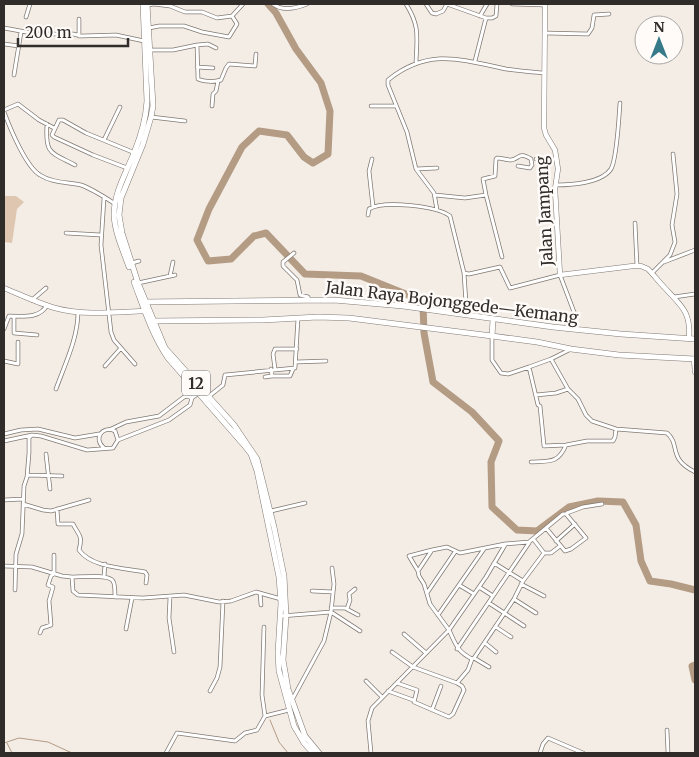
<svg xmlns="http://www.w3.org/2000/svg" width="699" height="757" font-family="Merriweather,serif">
<rect width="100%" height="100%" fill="#f4ede6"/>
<path fill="#dec6b0" d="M4 196H16L24 202 17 209 12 243 4 242Z"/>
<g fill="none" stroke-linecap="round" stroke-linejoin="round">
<path stroke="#b49b84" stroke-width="1" d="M270 720 279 742 288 753
M4 743 19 738 48 742 72 753
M7 743 12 753"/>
<path stroke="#b49b84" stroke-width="7" d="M268 4 276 13 296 49 321 83 330 111 328 154 313 163 304 157 287 135 259 131 242 147 209 209 197 240 208 261 231 259 254 236 266 233 305 274 361 276 418 299 423 305 424 333 433 382 472 412 499 441 491 462 492 507 517 530 537 531 569 507 598 501 623 502 636 525 641 561 650 581 671 584 695 590
M695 665 692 666 695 680"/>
<g stroke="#807973" stroke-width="4.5">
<path id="street" d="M273 4C283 12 297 8 307 4
M406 4C420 26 417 37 416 62
M426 4 432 13 436 14 443 11 447 4
M447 4 486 18H492L496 16 497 4
M512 4 545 5
M148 5 154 4 170 6 185 12H202L217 18 232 16 243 4
M480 16 487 4
M26 17 30 4
M4 28 37 34H73L81 36 116 35 144 41
M149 28 159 26H184L202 32 229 37 237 24 232 16
M545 33 588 34 592 28 594 15 609 14
M79 36V19
M4 44 19 46
M197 45 208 44 216 48
M150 50H173L197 45 198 79C204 82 215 82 221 80L226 68 229 64 255 66 256 54
M475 61 486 18
M197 67 213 68
M14 75 21 32
M212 106 213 94 216 91 218 81
M371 106H396
M4 110 18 104 39 120 54 128
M4 112C10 128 26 167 40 175 52 183 68 182 81 185 90 188 108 199 115 204
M151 117 185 121
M47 124C45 154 50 152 75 165
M104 140 120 107
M372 159 369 171 373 207
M536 159H557
M127 168 93 155 54 137 52 135 59 120H63L86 133 135 153
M416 169 437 168
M556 185C571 185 602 183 611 169 617 159 619 116 620 103
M435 195 465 198 486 195
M104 198 101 245 111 332 114 340 121 348 105 366
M437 210 434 193 416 169 407 132 388 85V80C428 48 460 59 506 69 518 71 532 72 544 73
M368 215 369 209C383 200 437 206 450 216L464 273 469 274 500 267 510 288 560 275 574 312 567 325
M635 223 637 266
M66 233 101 235
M294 253 283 262V266L297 280 300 295 308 297 309 300
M502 257 486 195 483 179 495 176 496 159 497 158C502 158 506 160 511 160 520 159 518 151 531 159L532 165 530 168 518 166
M664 262 695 250
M132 263 139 261
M464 273 466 303 472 316
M652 273 670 255 675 242 672 225 677 194 673 154
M170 276 173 262
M138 283 175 275
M674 297 695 294
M32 300 46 288
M14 316V333L37 335
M4 329 9 316C22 316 40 319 47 305
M492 336V360L501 373 508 374 529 367
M121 348 135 364
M571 349 551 359 529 367 538 405 540 406 544 446 566 445 587 441H613L615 437 616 429
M551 359 568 389 578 399 586 415 592 421 616 429 667 433C681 445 667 458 695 472
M4 361 18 364V342
M296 362 326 361
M275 369 273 354 275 349H297
M272 376H290L293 369
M265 377 272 376 271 369
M56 389C65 364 78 338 78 312
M536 395 556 393 568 389
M208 397 223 385 225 375 295 368 298 318
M111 429 126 422 159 416 184 397 187 396 192 398
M4 434 21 430 38 429 75 438 99 434
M118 440 169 420 190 405 192 398 200 392
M4 441 32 435 41 436 87 450 113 448 118 440 115 431C102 425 93 439 104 448
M46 454 50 489
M531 462C549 461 558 464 566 445
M28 475 62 476
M4 500 23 499
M23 504 43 510 51 511 89 500
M57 509 58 524H73C79 536 83 535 79 550 92 568 125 568 145 572L147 575 146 583
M271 511 305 503
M567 513 583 507 602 504
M556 541 575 524
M544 553H551L560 546
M494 563 523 581
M4 566 32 567 62 576 72 577 73 591 78 595 143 598 184 595 219 602 231 601 256 592 281 599
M418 571 409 556 432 550
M72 577C80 577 109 574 113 581 115 584 115 593 115 597
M104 577 105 564
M521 584 544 596
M459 585 474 594
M479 587 493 596
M15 590 16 554 22 534 24 486 27 477 29 453V438L31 436
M312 591 333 592
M260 593 261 605
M427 593 455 552
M170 597 169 618 174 652
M514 599 536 613
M489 603 524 626
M331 608H345L358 615
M347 609 350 600 349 594 355 589
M438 615 484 549
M281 616 331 612 334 584 332 568
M264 627 262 695 265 716
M496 627 511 637
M126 629 132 598
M40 633 42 628 51 625 49 601 53 587 48 585 51 576 54 574V555
M404 634 426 653
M485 643 496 652
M457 649 529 543
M392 652 413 667 457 683
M474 658 489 667
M472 659 474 658 514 599 523 581 544 553 534 540
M366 681 382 697
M397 683 417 690 414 702 449 717 453 714 464 690 462 686 457 683 468 670 472 659C457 651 456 645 449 630L486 577 505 545
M210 691 217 678 220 667 223 601
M388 691 413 700
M292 700 324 641 331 612 360 631
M432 710 441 686
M667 730 668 753
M166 753 177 733 235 741 245 733 257 730 265 716 289 710
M371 753 368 721 372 708 449 630 430 604 424 584 419 576 418 571 432 550 447 547 460 553 505 544 529 542 563 514H566L586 538 571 549 565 551 546 528
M540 753 543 744 548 738 583 753"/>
</g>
<g stroke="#807973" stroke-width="5.5">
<path id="secondary" d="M545 4 544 128 546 135 555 150 558 169 555 189 560 275 633 266H641L648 269C654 275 658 281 664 287 681 306 691 311 689 338
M694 359 695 372"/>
</g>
<g stroke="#807973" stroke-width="5.5">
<path id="primary" d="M4 288C21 295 38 303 55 308 84 316 117 312 146 311"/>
</g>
<g stroke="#807973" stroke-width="6">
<path id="highway" d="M147 4 153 106 151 117 143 144 121 198 119 215 122 233 138 283 165 348 234 425 257 459 274 527 284 576 286 616 283 660 288 689 305 736 319 753
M129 267C123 250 115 233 114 215 114 193 126 173 134 153 141 136 146 119 147 101L143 4
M134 282C144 308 152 335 168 358L244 445 251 454 257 471 279 577 281 603 278 653 279 671 294 726 304 743 313 753
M143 302 334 300 403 306 553 327 621 334 695 339
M151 321 263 320 318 317 349 318 492 336 537 342 571 349 619 355 695 359
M492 336 493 320"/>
</g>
<use href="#street" stroke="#fff" stroke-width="3"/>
<use href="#secondary" stroke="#fff" stroke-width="4.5"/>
<use href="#primary" stroke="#fff" stroke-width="4.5"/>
<use href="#highway" stroke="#fff" stroke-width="5"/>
</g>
<g text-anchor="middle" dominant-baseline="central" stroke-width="5" stroke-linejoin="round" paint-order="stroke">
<rect fill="#fefbf8" stroke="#6d6a68" stroke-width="1" x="182" y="370.5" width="28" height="25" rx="4"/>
<g font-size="15" font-weight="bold" fill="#2f2c2a">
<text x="196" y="383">12</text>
</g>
<g font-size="16" fill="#2f2c2a" stroke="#fefbf8">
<text transform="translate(544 211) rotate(-93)">Jalan Jampang</text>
<text transform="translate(452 302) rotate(7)">Jalan Raya Bojonggede—Kemang</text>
</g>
</g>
<rect width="699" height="757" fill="none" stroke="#2f2c2a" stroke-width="10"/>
<g transform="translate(659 40)"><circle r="24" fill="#fefbf8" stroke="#aba8a6"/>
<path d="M0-4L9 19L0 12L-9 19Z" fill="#367a89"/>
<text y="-8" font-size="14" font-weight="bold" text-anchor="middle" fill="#2f2c2a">N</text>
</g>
<path d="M18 38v8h110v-8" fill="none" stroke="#2f2c2a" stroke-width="2.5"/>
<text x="25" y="38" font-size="15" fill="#2f2c2a" stroke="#fefbf8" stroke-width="4" paint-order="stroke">200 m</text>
</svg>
